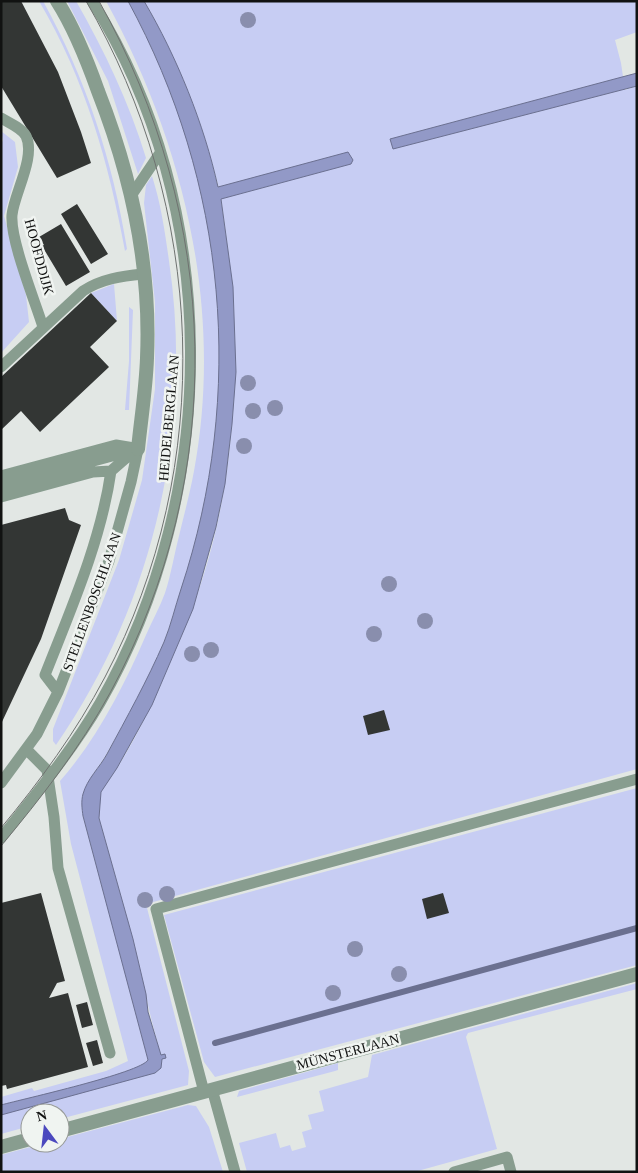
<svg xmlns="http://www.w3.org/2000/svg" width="638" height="1173" font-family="'Times New Roman',serif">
<rect width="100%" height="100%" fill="#e2e7e4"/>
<path fill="#c7cdf3" d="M39 1H43C86 79 113 161 127 249L125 251C109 163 85 79 39 1Z
M67 1H76C105 52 129 102 146 158L138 174 108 81Z
M106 1H128C229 186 246 394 180 593 175 609 170 626 164 642 148 680 128 717 107 753 102 763 93 772 89 782 84 791 85 805 83 816L146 1048 158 1044C148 1010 142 975 133 940 122 899 110 858 99 818 99 809 98 799 101 792 104 784 111 777 115 770 122 761 127 751 133 741 152 705 168 668 183 631 242 493 243 343 221 198 218 181 212 164 207 148 191 98 171 47 144 1H637V32L615 40 621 63 625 90 637 86V769L146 904 189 1071 188 1085 60 1119V1113H30V1126L1 1134V1097L32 1088 34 1091 106 1071 128 1061 71 844 60 781C97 739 124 686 146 635 152 621 160 607 165 593 171 575 174 555 179 536 184 515 190 493 194 471 224 310 184 143 106 1Z
M1 131 15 142 18 167 4 216 26 295 29 322 1 353V144L3 140Z
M152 176C161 204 165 232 169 261 194 430 153 605 56 745L53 741V729L119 560 142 480 155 389V302L144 203 146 185Z
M114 284 117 321 91 293Z
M129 307 133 310 129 410H125L129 361Z
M637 788V965L215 1077 204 1062 164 915Z
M637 983V989L468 1033 466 1037 497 1149 414 1172H247L239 1143 276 1133 280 1148 290 1145 292 1151 306 1147 302 1132 312 1129 308 1115 324 1111 319 1091 368 1077 372 1055Z
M338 1063V1070L335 1071 237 1097 239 1091Z
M188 1105 196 1106 209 1127 223 1172H1V1155L45 1143H60V1139Z"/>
<path fill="#9299c7" stroke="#6b7090" d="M128 1H144C177 57 204 124 218 187L348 152 353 160 351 164 221 199 233 287 236 372 232 424 225 484 216 527 193 609 152 705 117 768 101 792 99 818 133 939 146 994 148 1012 161 1055 165 1054 166 1058 162 1059 161 1068 155 1073 1 1115V1105C23 1099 140 1073 148 1060L83 816C82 809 81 801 83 794 87 779 100 767 107 754 127 717 147 681 164 642 171 625 175 607 181 589 246 393 227 183 128 1Z
M637 73V86L393 149 390 139Z"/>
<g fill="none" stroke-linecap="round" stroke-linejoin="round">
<path stroke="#6b7090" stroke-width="6" d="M215 1043 637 928"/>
</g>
<path fill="#333634" d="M1 1H21L58 72 81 132 91 163 57 178 1 86Z
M77 204 108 254 91 264 61 214Z
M61 224 90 272 66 286 42 246 44 245 39 237Z
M91 293 117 321 90 347 109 367 40 432 21 411 1 430V377Z
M65 508 69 520 81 525 41 639 1 724V525Z
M384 710 390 730 368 735 363 716Z
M41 893 65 981 57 983 49 998 68 993 88 1067 7 1089 6 1085 1 1086V903Z
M443 893 449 913 427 919 422 899Z
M87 1002 93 1025 82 1028 76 1005Z
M97 1040 103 1063 93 1066 86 1043Z"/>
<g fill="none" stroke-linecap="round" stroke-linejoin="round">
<path stroke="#889d8f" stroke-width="11" d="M1 118C9 123 22 128 26 136 36 157 14 194 12 215 10 240 35 301 43 327
M131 196 160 153
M1 367 83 291C101 279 122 276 143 274
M111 471 134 451
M1 476 116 445 134 448
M1 486 138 449
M1 497 93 472 111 471
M58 692 45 675C71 609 101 541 111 471
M26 749 47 770 54 817 58 868 110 1053
M1 783 37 734 58 692 109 561 131 482 138 449
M1 838C36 794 72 751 100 703 221 493 223 207 92 1
M212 1089 235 1172
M204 1092 156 909 637 779
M454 1172 507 1157 511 1172"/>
<path stroke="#889d8f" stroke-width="14" d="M57 1C75 29 87 60 98 91 131 175 151 267 147 358 146 388 141 419 138 449
M60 1131 637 974
M1 1147 30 1139"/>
<path stroke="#6f7270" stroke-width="1" d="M1 828C40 781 76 732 105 677 217 464 206 208 86 1
M1 846C41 798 80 748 110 693 229 473 221 219 99 1"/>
</g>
<g fill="#898ead">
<circle cx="248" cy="20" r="8"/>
<circle cx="248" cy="383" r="8"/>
<circle cx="275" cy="408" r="8"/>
<circle cx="253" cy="411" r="8"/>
<circle cx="244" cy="446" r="8"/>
<circle cx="389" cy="584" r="8"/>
<circle cx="425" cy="621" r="8"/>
<circle cx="374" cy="634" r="8"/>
<circle cx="211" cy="650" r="8"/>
<circle cx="192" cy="654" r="8"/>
<circle cx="167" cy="894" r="8"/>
<circle cx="145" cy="900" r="8"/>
<circle cx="355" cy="949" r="8"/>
<circle cx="399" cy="974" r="8"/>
<circle cx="333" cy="993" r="8"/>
</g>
<g text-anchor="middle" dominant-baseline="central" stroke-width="5" stroke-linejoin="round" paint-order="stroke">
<g font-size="14" fill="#111211" stroke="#f0f4f1">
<text transform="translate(39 257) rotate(75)">HOOFDDIJK</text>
<text transform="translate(169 418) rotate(-85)">HEIDELBERGLAAN</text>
<text transform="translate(92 602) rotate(-70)">STELLENBOSCHLAAN</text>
<text transform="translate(348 1052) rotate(-15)">MÜNSTERLAAN</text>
</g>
</g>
<rect width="638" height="1173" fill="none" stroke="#111211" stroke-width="5"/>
<g transform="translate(45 1128) rotate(345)"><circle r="24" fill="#f0f4f1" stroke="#979a97"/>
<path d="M0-4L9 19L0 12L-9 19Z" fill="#4b48be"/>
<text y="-8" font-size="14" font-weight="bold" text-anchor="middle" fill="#111211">N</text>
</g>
</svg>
